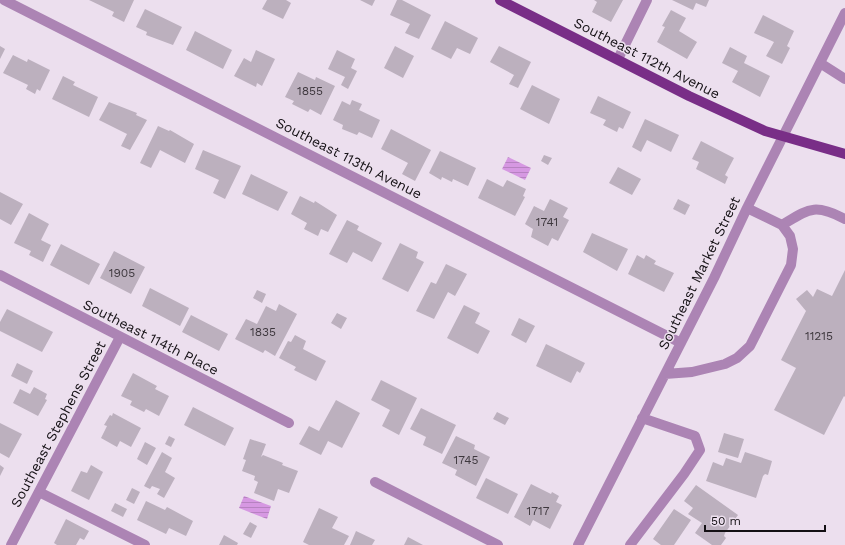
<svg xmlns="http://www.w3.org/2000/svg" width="845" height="545" font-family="'Work Sans',sans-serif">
<defs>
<pattern id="water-rules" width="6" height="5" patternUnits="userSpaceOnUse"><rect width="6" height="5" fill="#d698e2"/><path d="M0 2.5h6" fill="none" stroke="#b782c1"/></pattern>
</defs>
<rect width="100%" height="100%" fill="#ecdfee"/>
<path fill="url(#water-rules)" d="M508 157 531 168 525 180 502 169Z
M244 496 271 506 267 519 239 508Z"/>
<path fill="#bcb0be" d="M89 0H134L124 22 112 16 114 12Z
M267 0H286L291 3 283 19 262 9Z
M360 0H375L372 6Z
M397 0H402L431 15 419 39 405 33 410 24 390 15Z
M594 0H623L611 22 592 12 597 2Z
M672 0H709L706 7 696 3 693 10Z
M145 9 182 27 173 45 146 35 147 32 136 27Z
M671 10 686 18 679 31 697 42 687 59 657 42 665 27 662 26Z
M763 15 794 31 787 46 790 48 782 64 766 56 774 42 754 33Z
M445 21 478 38 470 54 457 48 451 59 431 49Z
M195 31 232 50 223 69 186 50Z
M0 46 5 49 0 59Z
M395 46 414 56 403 78 384 68Z
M499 46 531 62 518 88 509 84 514 75 490 62Z
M730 47 747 56 744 63 770 76 760 97 732 82 738 71 722 63Z
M256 50 275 59 262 86 257 83 256 87 234 76 244 58 251 62Z
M337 50 355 59 351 68 357 71 348 89 341 85 345 77 328 69Z
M13 55 27 62 28 59 50 70 40 91 37 89 35 94 26 89 28 85 3 73Z
M298 72 315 80 316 77 335 86 321 115 310 109 308 112 292 104 294 101 285 97Z
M63 76 75 82 73 85 98 97 89 117 52 99Z
M532 85 560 99 549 124 520 109Z
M598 96 631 112 623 129 619 127 617 132 603 125 606 120 590 113Z
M352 100 362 104 359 110 380 120 372 138 359 132 357 135 342 129 343 125 333 120 342 101 350 105Z
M109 102 137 113 136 115 147 120 130 150 121 146 127 134 99 120Z
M645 119 679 135 671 152 647 140 641 152 632 147Z
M158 126 169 131 170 130 194 144 185 163 160 150 151 168 140 163Z
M391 129 431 150 415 181 402 174 408 163 381 149Z
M701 141 734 158 725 175 728 177 725 184 696 169 699 162 692 159Z
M203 150 241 166 225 199 213 193 219 180 195 169Z
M440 151 476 168 468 186 453 179 452 182 442 177 441 180 429 173Z
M544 155 552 158 548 165 541 161Z
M618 167 641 179 632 195 609 183Z
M251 174 288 192 278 211 242 194Z
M487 179 503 187 507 180 526 189 523 196 525 197 515 216 478 198Z
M0 192 23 204 11 225 0 219Z
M300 196 314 203 315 201 337 215 328 232 321 229 318 236 304 229 307 223 291 214Z
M550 199 568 208 563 217 569 220 558 241 552 238 548 246 531 237 533 229 525 224 534 206 544 211Z
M678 199 690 205 685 215 673 209Z
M29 213 49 224 41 240 51 245 43 262 29 255 31 251 14 243Z
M347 220 359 226 357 230 382 243 372 262 353 252 347 263 329 254Z
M592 233 628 249 617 271 583 252Z
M400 243 418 252 416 258 424 262 408 292 382 279Z
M61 244 100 264 89 285 50 265Z
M114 251 145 267 131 294 100 278Z
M637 255 644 259 646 255 656 261 654 264 674 273 664 292 628 274Z
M446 264 467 274 455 296 448 292 434 319 416 311 431 282 436 284Z
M845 270V397L844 396 824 435 774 410 796 368 781 360 806 311 796 299 807 290 813 297 817 289 832 296Z
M150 288 189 308 180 326 142 306Z
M257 290 266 294 262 303 253 298Z
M279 304 297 314 275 356 265 350 263 353 235 339 246 319 257 324 266 306 276 311Z
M464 305 480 313 475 323 490 331 478 354 447 338Z
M7 309 53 332 42 352 0 331V322Z
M337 313 347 318 341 329 331 323Z
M191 315 228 334 219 351 182 332Z
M519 318 535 326 526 343 511 335Z
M295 335 306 341 303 349 326 361 316 381 294 370 296 367 279 358 288 341 291 342Z
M546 344 585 363 580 373 577 371 571 383 536 366Z
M17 363 33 371 27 384 11 376Z
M133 373 157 386 155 389 169 396 159 416 146 409 144 412 130 405 132 401 121 396Z
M381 380 417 398 399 435 382 426 390 410 371 400Z
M34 387 47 394 45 399 47 400 38 416 13 403 20 389 30 394Z
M336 400 360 413 342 448 328 441 321 455 299 444 309 426 319 431Z
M193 407 234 428 225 446 184 425Z
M421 408 456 425 442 454 423 445 426 437 410 429Z
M497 412 509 418 505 425 493 419Z
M113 413 141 428 131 447 120 441 117 447 101 438 107 426 104 425 110 415 112 416Z
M0 423 22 434 9 458 0 453Z
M724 433 744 439 738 458 718 452Z
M169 436 175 439 171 447 165 444Z
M456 436 475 445 474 449 490 457 476 486 455 475 457 470 442 463Z
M250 439 266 444 261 457 263 455 283 463 282 465 298 471 289 493 278 489 274 501 254 493 258 482 254 480 255 476 242 471 246 460 243 459Z
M145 442 156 448 147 465 137 459Z
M162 452 172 458 165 472 175 478 164 498 157 494 160 489 152 486 150 489 144 486Z
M745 452 772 461 768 475 765 474 763 476 756 498 706 481 713 462 723 466 726 458 741 463Z
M0 465 4 468 0 476Z
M91 465 103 472 89 500 71 491 81 471 87 473Z
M486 478 518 494 508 514 476 498Z
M531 484 551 494 552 492 559 496 556 502 562 505 550 529 533 520 530 526 514 517Z
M696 485 738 515 725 533 724 536 726 538 721 545H712L695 533 702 523 688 514 693 508 684 501Z
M132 488 140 492 134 504 126 500Z
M146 501 165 510 167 507 193 521 186 536 169 528 166 534 137 520Z
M115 503 127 509 123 517 111 511Z
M319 508 338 517 332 528 349 536 344 545H309L303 542Z
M674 509 691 520 674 545H661L653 539Z
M66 519 89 531 84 540 80 538 76 545H57L54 543Z
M250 522 257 526 251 538 243 534Z
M356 531 375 540 372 545H350Z
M224 535 238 543 237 545H219Z
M408 537 423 545H404Z"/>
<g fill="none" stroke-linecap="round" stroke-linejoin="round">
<path stroke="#ac84b4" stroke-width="10" d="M4 0 681 343
M618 59 647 0
M820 63 845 79
M782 225C809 209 814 203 845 219
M0 275 289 423
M665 374 692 372 725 364 737 358 750 346 791 265 793 249 790 236 782 225 747 208
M375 482 498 545
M39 492 145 545
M11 545 120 337
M578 545 714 278 747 208 845 13
M630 545 684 474 700 450 695 436 642 418"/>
<path stroke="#792e87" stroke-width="10" d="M500 0 689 96 765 131 845 154"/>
</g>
<g text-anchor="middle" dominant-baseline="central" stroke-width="3" stroke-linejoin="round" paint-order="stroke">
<g font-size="12" fill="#3e383e">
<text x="310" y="91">1855</text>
<text x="547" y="222">1741</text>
<text x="122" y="273">1905</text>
<text x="263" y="332">1835</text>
<text x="819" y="336">11215</text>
<text x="466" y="460">1745</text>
<text x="538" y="511">1717</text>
</g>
<g font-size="14" fill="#141014" stroke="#ecdfee">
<text transform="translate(647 58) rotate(27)">Southeast 112th Avenue</text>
<text transform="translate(349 158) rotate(27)">Southeast 113th Avenue</text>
<text transform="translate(699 273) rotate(-64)">Southeast Market Street</text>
<text transform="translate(151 337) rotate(27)">Southeast 114th Place</text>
<text transform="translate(58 424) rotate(-62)">Southeast Stephens Street</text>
</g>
</g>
<path d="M705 525v6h120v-6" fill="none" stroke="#141014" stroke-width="2"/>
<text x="711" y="525" font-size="12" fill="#141014" stroke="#ecdfee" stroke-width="3" paint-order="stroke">50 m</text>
</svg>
